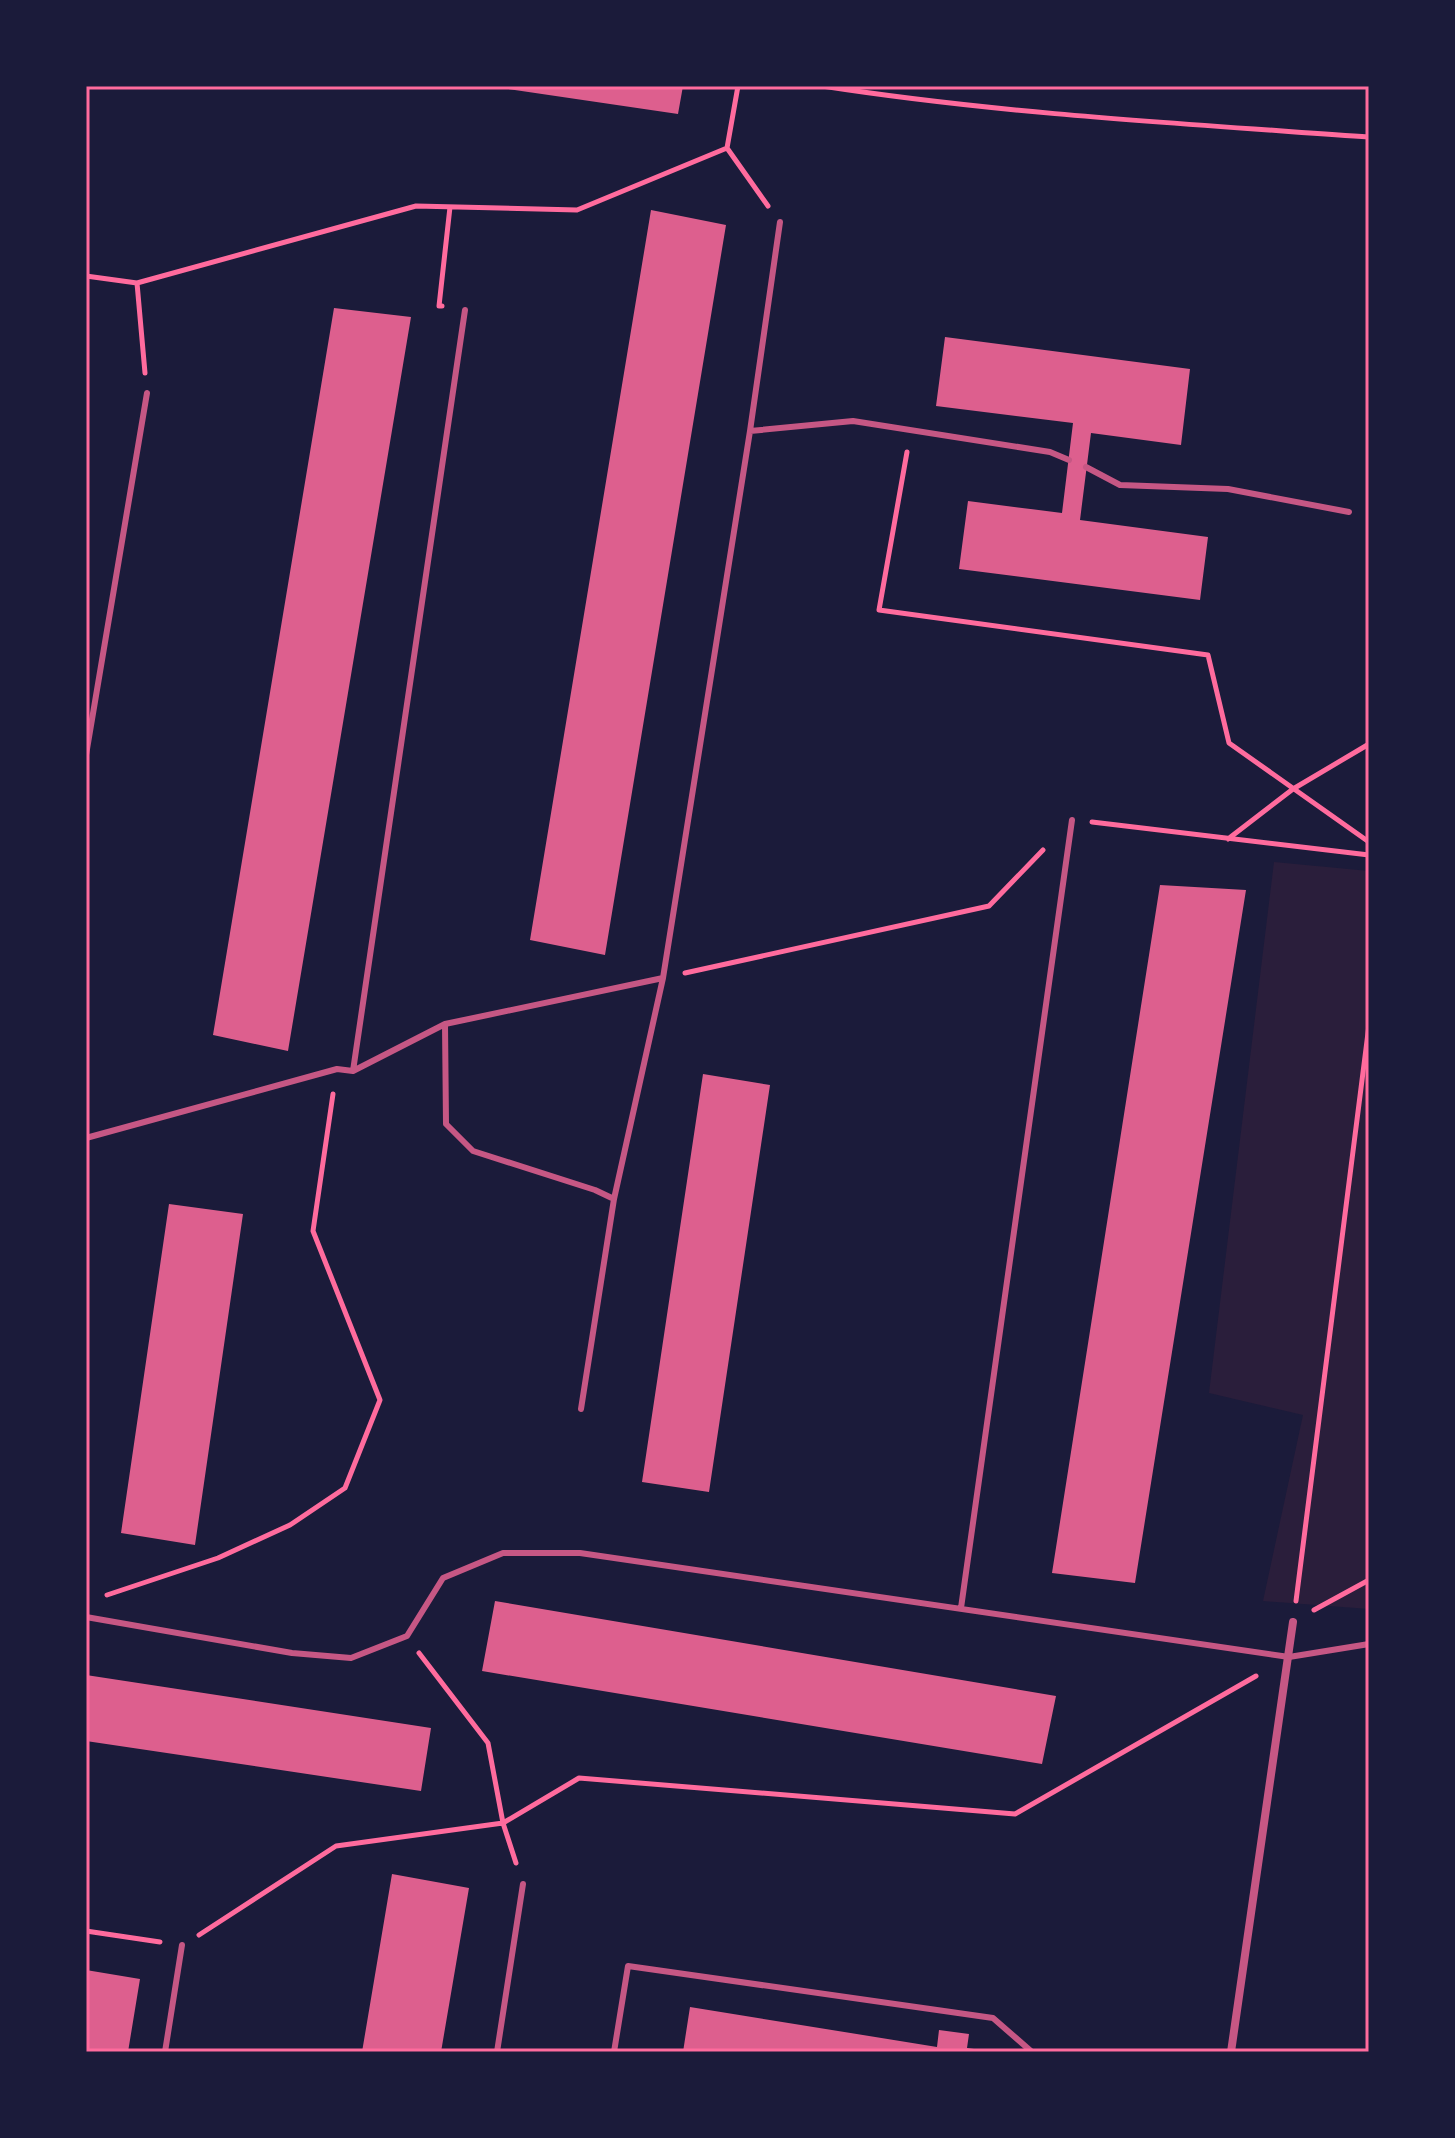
<svg xmlns="http://www.w3.org/2000/svg" width="1455" height="2138" font-family="Lato,sans-serif">
<rect width="100%" height="100%" fill="#1b1b3a"/>
<path fill="#2a1e3b" d="M1274 862 1369 871V1609L1263 1601 1303 1415 1209 1393Z"/>
<path fill="#dd5f8e" d="M502 86H683L678 114 502 88Z
M651 210 726 225 605 955 530 940Z
M334 308 411 317 288 1051 213 1035Z
M945 337 1190 369 1181 445 1091 433 1080 520 1208 537 1200 600 959 569 968 501 1062 513 1073 423 936 406Z
M1160 885 1246 890 1135 1583 1052 1573Z
M703 1074 770 1085 709 1492 642 1482Z
M169 1204 243 1214 195 1545 121 1533Z
M495 1601 1056 1696 1042 1764 482 1671Z
M86 1675 431 1728 421 1791 86 1741Z
M392 1874 469 1888 441 2052H362Z
M86 1970 140 1979 128 2052H86Z
M690 2007 937 2047 939 2030 969 2034 967 2048 981 2050V2052H683Z"/>
<g fill="none" stroke-linecap="round" stroke-linejoin="round">
<path stroke="#ff6b9d" stroke-width="5" d="M822 86C1003 114 1187 124 1369 137
M727 148 738 86
M86 276 137 283 416 206 577 210 727 148 768 206
M137 283 145 373
M442 306H439L450 207
M907 452 879 610 1208 655 1229 743 1369 842
M1092 822 1369 855
M1228 839 1293 789 1369 744
M685 973 989 906 1043 850
M107 1595 218 1558 290 1525 345 1488 380 1400 313 1231 333 1094
M1296 1601 1369 1025
M1314 1610 1369 1580
M419 1653 488 1743 503 1823 579 1778 1015 1814 1256 1676
M86 1931 160 1942
M199 1935 336 1846 503 1823 516 1863"/>
<path stroke="#c65784" stroke-width="6" d="M750 431 853 421 1050 452 1069 460
M1086 467 1120 485 1228 489 1349 512
M86 755 147 393
M445 1024 446 1124 473 1151 595 1190 614 1199
M353 1071 465 310
M86 1138 337 1069 353 1071 445 1024 663 978
M581 1409 614 1199 663 978 750 431 780 222
M961 1608 1072 820
M86 1617 292 1653 351 1658 407 1636 443 1578 503 1553H580L1289 1657 1369 1644
M165 2052 182 1945
M497 2052 523 1884
M614 2052 628 1966 993 2018 1032 2052"/>
<path stroke="#c65784" stroke-width="8" d="M1231 2052 1293 1622"/>
</g>
<rect width="1455" height="2138" fill="none" stroke="#1b1b3a" stroke-width="176"/>
<rect x="88" y="88" width="1279" height="1962" fill="none" stroke="#ff6b9d" stroke-width="3"/>
</svg>
